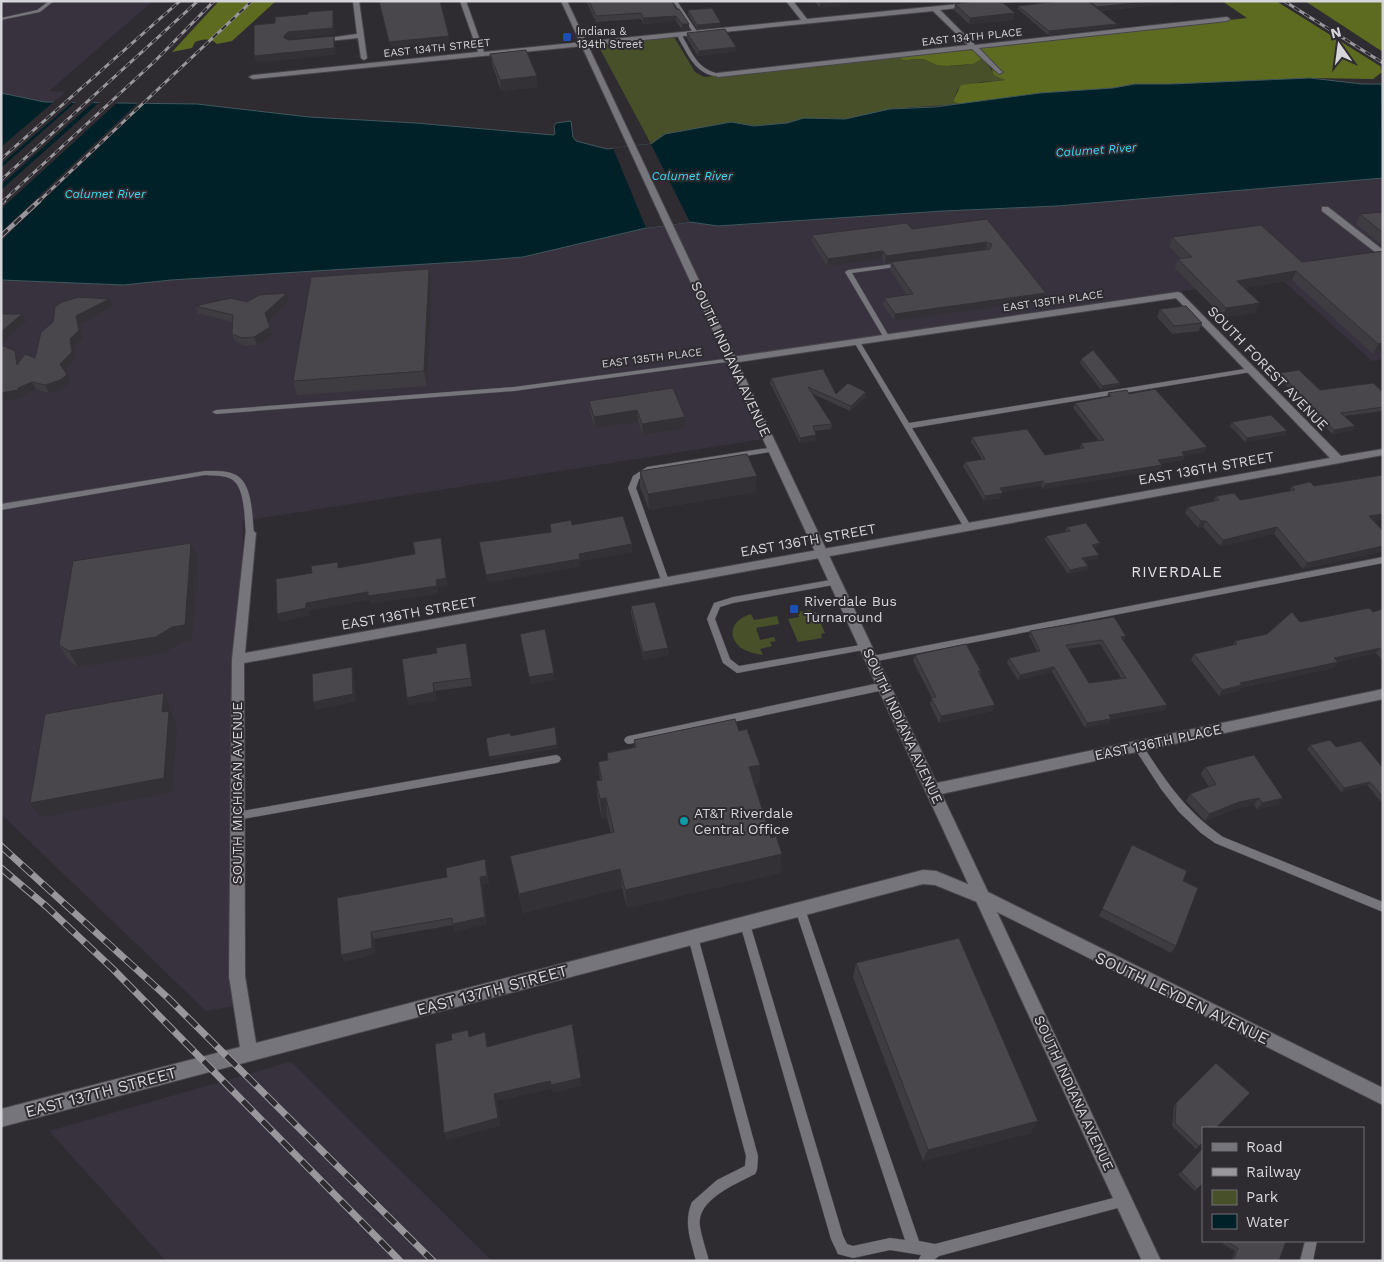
<svg xmlns="http://www.w3.org/2000/svg" width="1384" height="1262" font-family="'Work Sans',sans-serif">
<rect width="100%" height="100%" fill="#2e2b31"/>
<path fill="#37323e" d="M1 1H153L49 91 66 92 54 102H45L1 93Z
M1383 178V359L1372 361 1279 277 727 358 764 439 243 521 233 1006 206 1011 1 814V280L124 285 171 280 475 261 523 257 646 228 690 222 718 226 943 211 1057 206Z
M290 1062H291L492 1261H166L49 1131Z"/>
<path fill="#475028" d="M674 37 695 72 704 77 897 57 912 60 924 59 947 66 968 65 981 59 986 61 992 71 1005 80 981 82 958 89 953 101 959 104 890 109 845 119 816 118 787 123 754 126 731 122 665 134 651 144 599 47 602 45Z
M810 610 811 613 816 612 825 633 821 634 822 638 798 642 788 619 799 617 797 612Z
M751 614 754 620 777 616 779 624 756 628 760 640 774 637 776 641 770 642 772 646 760 649 763 655C755 654 742 651 737 644 726 630 737 618 751 614Z"/>
<path fill="#5d6b20" d="M219 1H276L232 41 217 44C210 38 203 39 195 42L192 48 172 52Z
M1222 1H1276L1380 66 1382 72 1373 79 1310 78 1172 84H1135L1113 88 1040 93 959 104 953 101 961 85 1005 80 994 75 991 66 981 59 973 64 947 66 937 65 924 59 904 60 897 57 1247 18Z
M1305 1H1383V52Z"/>
<path fill="#002128" stroke="#40575d" d="M1310 78 1362 84H1382L1383 178 1057 206 943 211 718 226 690 222 646 228 523 257 475 261 171 280 124 285 1 280V93L45 102 197 104 309 117 416 123 553 135 555 134 554 126 556 123 571 121 573 137 576 141 607 149 651 144 665 134 731 122 754 126 787 123 804 118 845 119 890 109 935 107 1040 93 1113 88 1135 84H1172Z"/>
<path fill="#2e2b31" d="M57 99 75 100 1 164V147Z
M111 99 119 101 1 209V190L102 100Z
M78 100H96L1 185V168Z
M141 100 147 101 1 241V232Z
M651 144 690 222 646 228 613 148Z"/>
<g fill="none" stroke-linecap="round" stroke-linejoin="round">
<g stroke="#48464b" stroke-width="1">
<path id="lane" d="M49 1H54L40 12 1 20V18L37 10Z
M673 1H677L698 33V34H694Z
M677 34H681C692 52 697 70 720 74V76C702 77 692 63 684 48 681 43 678 38 677 34Z
M901 263 904 265 903 266 852 273 890 338 887 340 884 338 845 272 848 270Z
M857 340 860 342 909 423 1251 368 1254 370 1251 372 912 428 971 526 967 529 963 526 854 342Z
M732 358 734 359V361L514 391 216 414 212 412 216 410 514 387Z
M774 447 778 449 777 451 649 471 639 479 636 488 669 581 668 583H662L628 488 633 476 647 467Z
M205 471C215 471 227 470 236 475 253 484 252 517 254 533L253 535 250 536 246 533C244 518 246 484 229 478 222 475 213 476 205 475L1 510V504Z
M1383 557V563L872 662 869 661 868 659 869 657 872 656Z
M836 579 839 580 840 582 839 584 733 603 720 607 715 619 730 659 739 666 866 644 869 645 870 647 869 649 737 673 723 663 707 619 714 603 733 597Z
M884 682 887 683 889 686 887 689 884 690 629 744 626 743 624 740 626 737 629 736Z
M1138 742 1141 743C1166 781 1184 810 1223 837L1383 902V912L1215 843 1201 833 1179 812 1161 789 1135 749 1133 746 1135 743Z
M556 755 559 756 561 759 559 762 556 763 237 820 233 819 232 816 233 813 237 812Z
M800 904 804 906 805 909 919 1241 935 1244 1125 1195 1129 1197 1131 1201 1129 1205 939 1256 933 1261H918L921 1255 890 1250 853 1258 838 1254 831 1239 740 924 741 921 745 919 749 921 750 924 843 1236 847 1244 853 1246 890 1238 905 1240 795 909 796 906Z
M693 932 697 933 698 937 758 1156 757 1170 755 1174C736 1184 695 1200 700 1227 702 1238 706 1250 709 1261H696C691 1240 683 1223 692 1202L717 1180 745 1166 746 1156 688 937 689 933Z
M1305 1241H1317L1313 1261H1300Z"/>
</g>
<g stroke="#48464b" stroke-width="2">
<path id="street" d="M353 1H359L367 58 364 60 361 58 358 38 318 42 315 40 357 34Z
M460 1H466L484 52 801 20 786 1H793L807 19 989 1H1014L940 10 975 45 1227 17 1230 19 1227 21 979 48 1001 71 1003 72 999 74 972 49 718 77 714 75 718 73 968 45 933 11 253 79 249 77 253 75 478 52Z
M1322 207H1328L1383 250V258L1322 211Z
M1178 292 1181 293 1341 456 1383 449V455L244 663 245 976 256 1043 923 870 936 871 987 892 990 897 987 902 982 904 935 885 923 884 1 1127V1109L240 1047 229 976 232 659 246 530 250 529 256 533 245 653 1330 458 1176 298 732 363 727 360 732 357Z
M1383 689V699L932 796 927 794 925 790 927 786 932 784Z"/>
</g>
<g stroke="#48464b" stroke-width="2">
<path id="secondary" d="M561 1H567L988 892 1383 1088V1105L997 912 1161 1261H1142Z"/>
</g>
<use href="#lane" fill="#77757c" fill-rule="evenodd"/>
<use href="#street" fill="#77757c" fill-rule="evenodd"/>
<use href="#secondary" fill="#77757c" fill-rule="evenodd"/>
<g stroke="#99979c" stroke-width="3">
<path id="rail-far2" d="M1284 1 1383 63
M1 159 180 1
M1 180 198 1
M2 202 154 62 214 1
M38 202 252 1"/>
</g>
<g stroke="#99979c" stroke-width="4.5">
<path id="rail-far1" d="M1 203 4 201
M1 236 39 201"/>
</g>
<g stroke="#99979c" stroke-width="7">
<path id="rail" d="M1 846 167 997 433 1261
M1 868 47 907 113 969 400 1261"/>
</g>
<use href="#rail-far2" stroke="#2e2b31" stroke-width="2" stroke-dasharray="6" stroke-linecap="butt"/>
<use href="#rail-far1" stroke="#2e2b31" stroke-width="3" stroke-dasharray="9" stroke-linecap="butt"/>
<use href="#rail" stroke="#2e2b31" stroke-width="5" stroke-dasharray="14" stroke-linecap="butt"/>
</g>
<path fill="#3f3c41" fill-rule="evenodd" d="M586 1H672L676 9 689 24V29L682 30 676 21 644 24 641 19 596 22Z
M814 1H841L840 6 820 8Z
M1059 1H1176L1175 3 1100 11 1117 24 1116 27 1048 35 1018 9V6Z
M955 4 1015 13 1013 20 969 24 954 10Z
M688 10 721 26 697 29 688 14Z
M687 33 736 47V51L698 56 687 38Z
M490 54 538 87 501 91 492 64Z
M1383 212V246L1356 224 1360 214Z
M987 219 1046 293 1044 300 894 321 883 305 884 298 907 295 890 270 891 262 986 249 885 263 882 259 827 266 812 242V235L912 229Z
M1172 237 1302 262 1383 251V352L1373 354 1292 280 1245 288 1256 313 1223 317 1175 268 1178 259 1181 258 1169 247Z
M429 269 432 283 427 386 297 395 293 381Z
M287 293 289 301 268 320 273 335 257 345 245 346 235 341 232 334V322L198 313 195 306 247 302Z
M113 306 80 324 83 338 74 347 75 359 65 371 70 383 63 388 49 393 36 389 22 396 23 398 1 401V345L15 351 19 358 20 361 35 358 53 322Z
M1160 309 1202 323 1199 331 1172 334 1157 317Z
M1081 359 1120 383 1119 387 1101 390 1080 363Z
M1280 373 1320 390 1383 392V411L1345 416 1355 426 1353 430 1332 434 1278 377Z
M771 378 836 394 866 397 850 411 813 394 832 424 831 429 815 431 816 435V441L800 443 770 383Z
M1108 393 1129 394 1207 447 1205 452 1184 456 1183 460 1161 464 1162 465 1160 470 1043 489 1041 486 1002 492 1001 498 984 501 963 466 965 462 982 459 971 442 972 437 1045 455 1080 449V448L1081 443 1099 441 1073 408 1075 403 1107 397Z
M589 401 685 417V428L643 435 638 422 595 428 590 413Z
M1232 422 1287 431 1285 435 1245 442 1230 426Z
M640 471 756 492 649 510 640 487Z
M1292 486H1314L1383 519 1373 521 1383 531V551L1303 569 1274 534 1220 546 1203 527 1198 528 1185 513 1188 507 1213 502 1216 496 1240 500 1246 499 1289 491Z
M1067 527 1098 547 1094 548 1098 559 1084 561 1088 566 1087 570 1068 574 1045 540 1046 536 1066 532 1065 531Z
M198 559 192 641 180 643 164 653 78 667 68 660 59 645Z
M631 606 668 648 669 655 644 660 631 614Z
M1383 609V660H1382L1376 653 1338 662 1334 668 1240 688 1239 691 1219 696 1191 660 1194 654 1233 645 1235 641 1267 634 1300 622 1373 612Z
M1030 631 1124 641 1167 705 1164 710 1111 719 1109 723 1085 728 1052 672 1018 680 1007 663 1009 658 1037 651 1029 636ZM1100 644 1121 678 1089 683 1068 649Z
M466 643 472 686 435 691 437 700 409 705 407 698 437 653Z
M915 655 981 671 980 675 993 711 939 723 930 704 931 698H932L913 661Z
M739 731 760 765 759 784 755 785 771 838 782 854 780 873 627 908 622 888 523 913 510 856 611 833 607 818 602 819 598 801 596 781H600L598 762 607 760V753L634 748V740Z
M1310 745 1336 747 1383 768V801H1380L1367 785 1341 792 1307 749Z
M1205 767 1279 805 1257 809 1254 805 1235 809 1205 821 1186 801 1190 794 1209 787 1201 774Z
M1132 845 1183 881 1176 946 1171 953 1099 916Z
M485 859 489 883 482 885 487 924 455 931 453 925 374 939 375 954 344 962 341 955 337 898 447 877Z
M856 963 1031 1133 923 1161 853 977Z
M1176 1103 1203 1142 1196 1149 1172 1126 1174 1106Z
M1203 1148V1183L1195 1191 1178 1175Z
M1224 1241H1286L1279 1261H1231L1235 1251 1223 1244Z"/>
<path fill="#333135" d="M841 1 840 6 820 8V3Z
M947 1H968L947 3Z
M1155 1H1176L1175 3 1096 11 1097 7Z
M333 10 334 16 335 34 290 39 285 42 284 36 288 32Z
M1015 13 1013 20 969 24 970 18Z
M676 16V21L644 24 643 18Z
M721 23V26L697 29V25Z
M682 24H689V29L682 30Z
M1117 24 1116 27 1048 35 1049 31Z
M334 36 335 42 336 55 256 63 254 56Z
M449 36 451 44 391 50 389 42Z
M736 47V51L698 56 699 51Z
M537 76 538 87 501 91 500 80Z
M987 242 986 249 885 263 886 256Z
M883 251 882 259 827 266 828 259Z
M429 269 432 283 427 386 424 371Z
M1296 271 1292 280 1234 290 1237 281Z
M287 293 289 301 268 321 265 313Z
M1046 293 1044 300 894 321 895 314Z
M109 299 113 306 80 324 83 338 74 347 75 359 64 372 60 364 70 339 76 316Z
M1260 303 1256 313 1223 317 1226 308Z
M22 314 26 322 1 344V332Z
M270 327 273 335 257 345 254 337Z
M1383 343V352L1373 354 1378 344Z
M15 351 19 358 21 373 17 365Z
M67 375 70 383 63 388 49 393 45 385Z
M32 382 36 389 22 396 23 398 1 401V393L18 388Z
M1120 383 1119 387 1101 390 1102 386Z
M866 392V397L850 411 851 406Z
M637 410 638 422 595 428 594 417Z
M685 417V428L643 435 642 424Z
M1355 426 1353 430 1332 434 1334 430Z
M1287 431 1285 435 1245 442 1247 438Z
M816 435V441L800 443V438Z
M1207 447 1205 452 1184 456 1183 460 1156 465 1158 460 1182 452Z
M1162 465 1160 470 1043 489 1045 484Z
M757 476 756 492 649 510 648 494Z
M1043 481 1041 486 998 493 1000 488Z
M1003 493 1001 498 984 501 985 496Z
M1383 514V519L1365 523 1369 516Z
M1201 521H1206L1203 527 1198 528Z
M1277 527 1274 534 1220 546 1223 540Z
M441 538 448 586 438 588 439 594 370 604 369 600 309 611V616L280 622 277 614 306 603 436 580Z
M191 543 198 559 192 641 180 643 164 653 78 667 69 651Z
M1100 543 1098 547 1090 549 1092 545Z
M632 544 633 552 580 562 581 567 488 583 486 575 579 554Z
M1383 546V551L1303 569 1307 563Z
M1099 555 1098 559 1081 562 1082 558Z
M1088 566 1087 570 1068 574 1070 570Z
M1126 636 1124 641 1121 637Z
M668 648 669 655 644 660 643 652Z
M1380 648 1376 653 1331 663 1334 658Z
M1338 662 1334 668 1240 688 1239 691 1219 696 1222 690 1240 683Z
M352 667 354 675 356 702 316 710 313 702Z
M1054 667 1052 672 1018 680 1020 675Z
M554 673 555 680 531 685 529 677Z
M433 683 437 700 409 705 407 698Z
M164 693 172 708V716L177 726 172 792 41 817 30 803 162 712Z
M995 705 993 711 939 723 941 716Z
M1167 705 1164 710 1111 719 1109 723 1085 728 1087 723 1109 715Z
M557 745 558 749 490 760 489 757Z
M760 765 759 784 748 787 749 767Z
M1370 782 1367 785 1341 792 1344 788Z
M606 798 607 818 602 819 600 799Z
M1259 798 1254 805 1235 809 1205 821 1209 814 1239 802Z
M1283 798 1279 805 1257 809 1262 803Z
M782 854 780 873 627 908 625 890Z
M485 859 489 883 482 885 487 924 455 931 453 924 480 877Z
M620 869 622 888 523 913 519 894Z
M371 932 374 939 375 954 344 962 341 955Z
M572 1024 582 1086 553 1093 552 1089 497 1101 501 1126 447 1140 444 1133Z
M485 1032 487 1040 490 1055 487 1047Z
M1038 1121 1031 1133 923 1161 928 1150Z"/>
<path fill="#49464c" stroke="#333135" fill-rule="evenodd" d="M379 1H440L449 36 389 42Z
M589 1H672L676 9H679L689 24H682L676 16 643 18 641 13 596 16Z
M819 1H840L820 3Z
M975 1H1001L1015 13 970 18 955 4Z
M1059 1H1088L1117 24 1049 31 1018 6Z
M1089 1H1155L1097 7Z
M712 8 721 23 697 25 688 10Z
M333 10V28L288 32 284 36V38L289 40 334 36V48L254 56V25L275 23V17L308 14V12Z
M725 29 736 47 699 51 687 33Z
M526 50 537 76 500 80 490 54Z
M1383 212V233L1360 214Z
M987 219 1046 293 895 314 884 298 913 294 891 262 990 249 992 244 987 242 886 256 883 251 828 259 812 235 907 223 912 229Z
M1261 225 1302 262 1383 251V343L1378 344 1296 271 1237 281 1260 303 1226 308 1178 259 1192 257 1172 237Z
M429 269 424 371 293 381 311 277Z
M287 293 265 313 270 327 254 337 242 338 232 334 233 315 195 306 231 298 247 302 259 295Z
M79 297 109 299 76 316 79 330 70 339 72 352 60 364 67 375 60 380 45 385 32 382 18 388V390L1 393V345L15 351 17 365 25 354 35 358 41 332 53 322 55 307 62 302Z
M1186 306 1202 323 1174 326 1160 309Z
M1 314H22L1 332Z
M1093 350 1120 383 1102 386 1081 359Z
M823 369 836 394 848 383 866 392 851 406 808 387 832 424 813 426 816 435 800 438 771 378Z
M1299 370 1320 390 1373 383 1383 392V407L1341 413 1355 426 1334 430 1280 373Z
M673 388 685 417 642 424 637 410 594 417 589 401Z
M1155 389 1207 447 1182 452 1184 456 1158 460 1162 465 1045 484 1043 481 1000 488 1003 493 985 496 965 462 985 459 972 437 1027 429 1045 455 1084 448 1081 443 1104 440 1075 403 1111 396 1108 393 1127 390 1129 394Z
M1271 415 1287 431 1247 438 1232 422Z
M747 454 757 476 648 494 640 471Z
M1383 475V514L1369 516 1383 531V546L1307 563 1277 527 1223 540 1206 521H1201L1188 507 1219 500 1216 496 1234 493 1240 500 1246 499 1295 490 1292 486 1310 482 1314 486Z
M623 516 632 544 579 554 580 559 486 575 479 542 551 532 550 524 571 520 572 525Z
M1086 523 1100 543 1092 545 1099 555 1082 558 1088 566 1070 570 1046 536 1070 531 1067 527Z
M441 538 446 578 436 580 437 586 368 596V592L306 603V608L277 614 276 579 312 573 311 566 338 562V568L415 554 413 542Z
M191 543 185 625 172 627 156 637 69 651 59 645 73 561Z
M655 602 668 648 643 652 631 606Z
M1369 608 1373 612 1383 609V651L1380 648 1334 658 1338 662 1240 683 1242 685 1222 690 1194 654 1237 644 1235 641 1267 634 1292 612 1300 622Z
M1114 617 1126 636 1121 637 1167 705 1109 715 1111 719 1087 723 1054 667 1020 675 1009 658 1040 651 1030 631ZM1102 640 1126 678 1089 683 1066 645Z
M545 629 554 673 529 677 520 634Z
M466 643 471 678 433 683 434 692 407 698 402 659 437 653 436 648Z
M966 644 981 671H978L995 705 941 716 931 698 936 697 915 655Z
M352 667 353 694 313 702 312 674Z
M164 693 162 712 169 711 164 778 30 803 45 714Z
M735 719 739 731 747 729 760 765 749 767 771 838 776 836 782 854 625 890 620 869 519 894 510 856 614 832 606 798 600 799 596 781 602 780 598 762 608 760 607 753 636 747 634 740Z
M555 727 557 745 489 757 486 738 510 733 511 736Z
M1330 740 1336 747 1361 741 1383 768V797L1370 782 1344 788 1310 745Z
M1254 755 1283 798 1262 803 1259 798 1239 802 1209 814 1190 794 1216 784 1205 767Z
M1132 845 1187 871 1183 881 1198 888 1176 946 1102 909Z
M485 859 487 876 480 877 485 917 453 924 452 918 371 932 372 948 341 955 337 898 447 877 446 868Z
M959 938 1038 1121 928 1150 856 963Z
M572 1024 581 1078 551 1085 550 1081 494 1094 498 1118 444 1133 435 1044 452 1040 451 1034 468 1030 469 1037 485 1032 487 1047Z
M1216 1063 1250 1093 1216 1128H1203V1142L1199 1146 1175 1123 1176 1103Z
M1203 1148V1183L1197 1189 1181 1172Z
M1226 1241H1286L1279 1261H1233L1238 1248Z"/>
<g fill="#1a4fb4" stroke="#2e2b31" stroke-width="2">
<rect x="562" y="32" width="10" height="10" rx="2.5"/>
<rect x="789" y="604" width="10" height="10" rx="2.5"/>
</g>
<circle fill="#0f9aa8" stroke="#2e2b31" stroke-width="2" cx="684" cy="821" r="5"/>
<g text-anchor="middle" dominant-baseline="central" stroke-width="4" stroke-linejoin="round" paint-order="stroke">
<g font-size="11" fill="#d6d5d9" stroke="#2e2b31" text-anchor="start">
<text x="577" y="31">Indiana &amp;<tspan x="577" dy="13">134th Street</tspan></text>
</g>
<g font-size="11" fill="#d6d5d9" stroke="#2e2b31">
<text transform="translate(972 37) rotate(-6)">EAST 134TH PLACE</text>
<text transform="translate(437 48) rotate(-6)">EAST 134TH STREET</text>
<text transform="translate(1053 301) rotate(-8)">EAST 135TH PLACE</text>
<text transform="translate(652 358) rotate(-7)">EAST 135TH PLACE</text>
</g>
<g font-size="12" font-style="italic" fill="#3bd8f4" stroke="#2e2b31">
<text transform="translate(1096 150) rotate(-4)">Calumet River</text>
<text x="692" y="176">Calumet River</text>
<text x="105" y="194">Calumet River</text>
</g>
<g font-size="14" fill="#d6d5d9" stroke="#2e2b31">
<text transform="translate(731 359) rotate(65)">SOUTH INDIANA AVENUE</text>
<text transform="translate(1268 368) rotate(46)">SOUTH FOREST AVENUE</text>
<text transform="translate(1206 468) rotate(-10)">EAST 136TH STREET</text>
<text transform="translate(808 540) rotate(-10)">EAST 136TH STREET</text>
<text transform="translate(409 613) rotate(-10)">EAST 136TH STREET</text>
<text transform="translate(903 726) rotate(65)">SOUTH INDIANA AVENUE</text>
<text transform="translate(1158 742) rotate(-12)">EAST 136TH PLACE</text>
<text transform="translate(237 793) rotate(-90)">SOUTH MICHIGAN AVENUE</text>
<text transform="translate(1074 1093) rotate(65)">SOUTH INDIANA AVENUE</text>
</g>
<g font-size="14" fill="#d6d5d9" stroke="#2e2b31" text-anchor="start">
<text x="804" y="601">Riverdale Bus<tspan x="804" dy="16">Turnaround</tspan></text>
<text x="694" y="813">AT&amp;T Riverdale<tspan x="694" dy="16">Central Office</tspan></text>
</g>
<g font-size="15" letter-spacing="1" fill="#e3e0e8" stroke="#2e2b31">
<text x="1177" y="572">RIVERDALE</text>
</g>
<g font-size="16" fill="#d6d5d9" stroke="#2e2b31">
<text transform="translate(492 990) rotate(-15)">EAST 137TH STREET</text>
<text transform="translate(1182 998) rotate(26)">SOUTH LEYDEN AVENUE</text>
<text transform="translate(101 1092) rotate(-15)">EAST 137TH STREET</text>
</g>
</g>
<rect width="1384" height="1262" fill="none" stroke="#d6d5d9" stroke-width="5"/>
<rect x="1202" y="1127" width="162" height="115" fill="#2e2b31" stroke="#716f74"/>
<rect x="1212" y="1143" width="25" height="8" fill="#77757c" stroke="#716f74"/>
<text x="1246" y="1152" font-size="15" fill="#d6d5d9">Road</text>
<rect x="1212" y="1168" width="25" height="8" fill="#99979c" stroke="#716f74"/>
<text x="1246" y="1177" font-size="15" fill="#d6d5d9">Railway</text>
<rect x="1212" y="1190" width="25" height="15" fill="#475028" stroke="#716f74"/>
<text x="1246" y="1202" font-size="15" fill="#d6d5d9">Park</text>
<rect x="1212" y="1214" width="25" height="15" fill="#002128" stroke="#716f74"/>
<text x="1246" y="1227" font-size="15" fill="#d6d5d9">Water</text>
<g transform="translate(1339 45) rotate(346)" stroke="#2e2b31" stroke-width="4" paint-order="stroke">
<path d="M0-4L9 19L0 12L-9 19Z" fill="#d6d5d9"/>
<text y="-8" font-size="14" font-weight="bold" text-anchor="middle" fill="#d6d5d9">N</text>
</g>
</svg>
